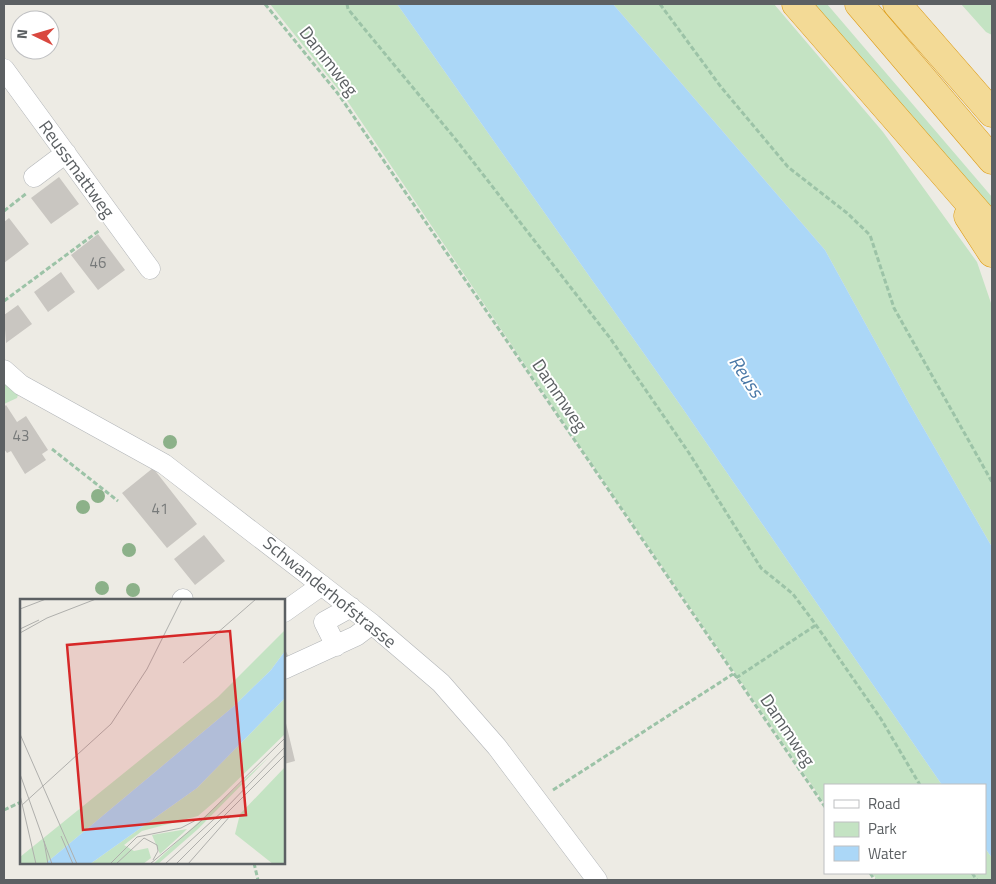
<svg xmlns="http://www.w3.org/2000/svg" width="996" height="884" font-family="'Titillium Web',sans-serif">
<rect width="100%" height="100%" fill="#edebe4"/>
<path fill="#c4e3c3" d="M270 4H397L681 406 942 785H825V804L571 433 367 130 346 99Z
M613 4H774L883 132 977 262 992 306V547L909 403 825 250Z
M809 4H827L992 197V220Z
M961 4H992V35L986 32Z
M4 379 19 392 17 398 4 404Z
M985 848 992 858V880H877L872 873H985Z"/>
<path fill="#abd7f7" d="M397 4H613L825 250 909 403 992 547V858L985 848V785H942L681 406Z"/>
<path fill="#c9c6c1" d="M59 177 79 204 51 224 31 198Z
M9 218 29 244 4 263V222Z
M98 234 125 270 98 290 71 255Z
M61 272 75 292 48 312 34 292Z
M18 305 32 324 6 343 4 315Z
M6 405 17 422 26 416 48 450 42 454 46 460 25 474 11 451 7 453 4 449V407Z
M153 468 197 524 167 548 122 493Z
M204 535 225 561 195 585 174 559Z
M284 647 289 658 284 660Z
M284 715 295 761 284 764Z"/>
<g fill="none" stroke-linecap="round" stroke-linejoin="round">
<g stroke="#b2b5b8" stroke-width="21">
<path id="minor" d="M4 69 150 269
M34 177 66 153
M4 370 21 385 164 464 372 624 441 683 497 747 597 880
M182 600 183 599
M284 612 322 585
M336 646 324 622 351 607
M284 669 356 636 372 624"/>
</g>
<g stroke="#dd9b15" stroke-width="29">
<path id="highway" d="M796 4 992 229
M859 4 992 160
M897 4 992 113
M968 216 992 253"/>
</g>
<path stroke="#9cc3a7" stroke-width="3" stroke-dasharray="5 2.5" stroke-linecap="butt" d="M265 4 339 95 825 807
M347 4 348 9 457 141 610 338 689 453 761 568 793 594 816 625 881 719 920 785
M660 4 721 87 788 167 847 213 870 235 894 308 992 482
M4 211 27 193
M4 301 100 230
M52 449 118 501
M736 678 816 625
M553 790 733 674
M4 810 21 802
M254 863 258 880
M870 873 875 880
M972 873 977 880"/>
<use href="#minor" stroke="#fff" stroke-width="20"/>
<use href="#highway" stroke="#f3da96" stroke-width="28"/>
</g>
<g fill="#8cb189">
<circle cx="170" cy="442" r="7"/>
<circle cx="98" cy="496" r="7"/>
<circle cx="83" cy="507" r="7"/>
<circle cx="129" cy="550" r="7"/>
<circle cx="102" cy="588" r="7"/>
<circle cx="133" cy="590" r="7"/>
</g>
<g text-anchor="middle" dominant-baseline="central" stroke-width="4" stroke-linejoin="round" paint-order="stroke">
<g font-size="15" fill="#777a7a">
<text x="98" y="262">46</text>
<text x="21" y="435">43</text>
<text x="160" y="508">41</text>
</g>
<g font-size="18" fill="#5c6063" stroke="#fff">
<text transform="translate(329 61) rotate(52)">Dammweg</text>
<text transform="translate(77 169) rotate(54)">Reussmattweg</text>
<text transform="translate(560 395) rotate(56)">Dammweg</text>
<text transform="translate(330 592) rotate(39)">Schwanderhofstrasse</text>
<text transform="translate(788 730) rotate(56)">Dammweg</text>
</g>
<g font-size="19" font-style="italic" fill="#4978a7" stroke="#fff">
<text transform="translate(747 376) rotate(57)">Reuss</text>
</g>
</g>
<g transform="translate(20 599)">
<rect width="265" height="265" fill="#edebe4"/>
<path d="M265 31V52L251 71 214 107 25 265H0V258L198 98ZM265 99V135L200 198 178 217 122 232 104 246 114 252 128 249 131 259 123 265H70L177 189ZM249 158 178 230 138 265H133ZM265 168V265H253L215 235 220 215ZM167 230 163 234 140 255 132 236Z" fill="#c4e3c3"/>
<path d="M265 52V99L177 189 70 265H25L214 107 251 71Z" fill="#abd7f7"/>
<path fill="none" stroke="#afafac" stroke-width="1" d="M0 10 26 0M0 30 19 21M0 34 27 19 76 0M163 64 236 0M0 135 57 265M0 175 32 265M0 196 16 265M2 206 91 125 127 70 162 0M41 237 53 265M24 242 28 265M90 265 117 238 161 229 180 219M96 265 124 239 137 246 138 252 133 261M130 265 179 224 265 139M145 265 204 211 265 148M156 265 265 156M168 265 211 216"/>
<path fill="#d62828" fill-opacity="0.15" stroke="#d62828" stroke-width="2.5" d="M210 32 226 216 63 231 47 46Z"/>
<rect width="265" height="265" fill="none" stroke="#5c6063" stroke-width="2.5"/>
</g>
<rect width="996" height="884" fill="none" stroke="#5c6063" stroke-width="10"/>
<rect x="824" y="784" width="162" height="90" fill="#ffffff" stroke="#bebfc1"/>
<rect x="834" y="800" width="25" height="8" fill="#ffffff" stroke="#bebfc1"/>
<text x="868" y="809" font-size="15" fill="#5c6063">Road</text>
<rect x="834" y="822" width="25" height="15" fill="#c4e3c3" stroke="#bebfc1"/>
<text x="868" y="834" font-size="15" fill="#5c6063">Park</text>
<rect x="834" y="846" width="25" height="15" fill="#abd7f7" stroke="#bebfc1"/>
<text x="868" y="859" font-size="15" fill="#5c6063">Water</text>
<g transform="translate(35 35) rotate(275)"><circle r="24" fill="#ffffff" stroke="#bebfc1"/>
<path d="M0-4L9 19L0 12L-9 19Z" fill="#d9483f"/>
<text y="-8" font-size="14" font-weight="bold" text-anchor="middle" fill="#5c6063">N</text>
</g>
</svg>
